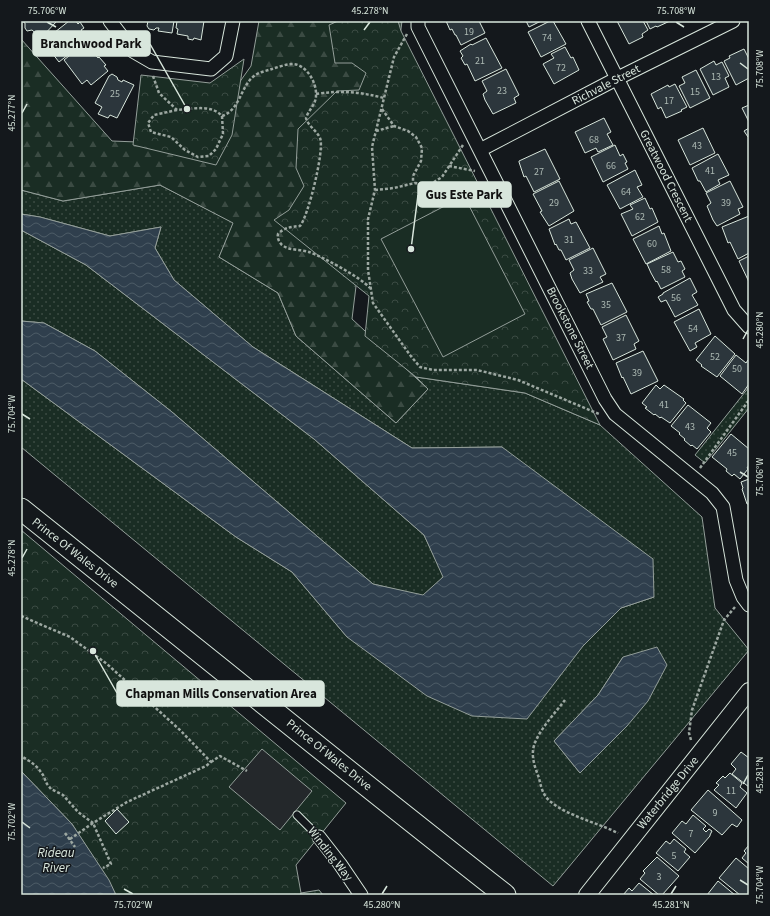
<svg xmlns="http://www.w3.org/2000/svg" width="770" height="916" font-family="'Source Sans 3',sans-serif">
<defs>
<pattern id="grass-dots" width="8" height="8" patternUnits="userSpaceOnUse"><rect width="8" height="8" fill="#1a2d24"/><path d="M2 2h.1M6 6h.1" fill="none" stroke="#3b4b43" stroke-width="1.8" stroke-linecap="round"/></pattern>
<pattern id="forest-firs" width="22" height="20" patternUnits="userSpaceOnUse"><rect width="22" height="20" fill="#1a2d24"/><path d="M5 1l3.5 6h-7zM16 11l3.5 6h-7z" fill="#3b4b43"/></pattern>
<pattern id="wetland-marsh" width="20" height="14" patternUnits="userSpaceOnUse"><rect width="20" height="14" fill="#1a2d24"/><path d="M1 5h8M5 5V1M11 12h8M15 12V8" fill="none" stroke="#3b4b43"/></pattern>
<pattern id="park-crowns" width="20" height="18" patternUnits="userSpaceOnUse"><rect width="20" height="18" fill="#1a2d24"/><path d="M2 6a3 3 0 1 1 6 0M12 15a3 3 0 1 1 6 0" fill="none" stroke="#3b4b43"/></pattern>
<pattern id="water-waves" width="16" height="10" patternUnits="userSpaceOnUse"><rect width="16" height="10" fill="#2f3f4d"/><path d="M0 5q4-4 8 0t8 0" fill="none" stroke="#4c5b66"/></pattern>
</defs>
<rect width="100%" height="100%" fill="#14181c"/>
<path fill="url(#grass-dots)" stroke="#939e99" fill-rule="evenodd" d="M160 185 234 223 219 257 278 293 296 336 396 423 428 389 416 377 525 393 600 425 702 517 715 608 749 650 553 886 21 447V379L236 537 292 572 347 637 583 646 621 608 654 597 502 447 412 448 253 347 174 280 155 248 161 227 110 236 40 217 21 214V190L63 201ZM623 657 580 773 554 741 598 695Z
M21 230 86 265 314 439 424 535 444 577 423 596 373 584 172 412 95 351 44 323 21 321Z
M749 387V408L705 463 695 455Z"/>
<path fill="url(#forest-firs)" stroke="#939e99" d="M259 21H402L400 37 378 106 352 319 428 389 396 423 296 336 278 293 219 257 233 223 160 185 63 201 21 190V39L112 141 213 145 229 97 251 66Z"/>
<path fill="url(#wetland-marsh)" stroke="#939e99" d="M319 890 323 895H300L301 893Z"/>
<path fill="url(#park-crowns)" stroke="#939e99" d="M338 21H398L401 31 600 425 525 393 416 377 365 336 369 296 274 220 289 210 304 186 296 168 298 129 337 91 359 90 366 73 352 63H335L329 25Z
M244 59 232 135 216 165 133 145 141 75 210 83Z
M21 530 346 803 296 865 301 893 300 895H116L108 880 72 824 21 771Z"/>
<path fill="#1a2d24" stroke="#939e99" d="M464 196 525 314 443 357 381 239Z"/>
<path fill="#24282b" stroke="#939e99" d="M262 749 312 791 280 830 229 787Z"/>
<path fill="url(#water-waves)" stroke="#939e99" d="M21 214 40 217 110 236 161 227 155 248 174 280 253 347 412 448 502 447 653 559 654 597 621 608 583 646 527 719 472 716 427 696 347 637 292 572 236 537 21 379V321L44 323 95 351 172 412 373 584 423 595 443 577 424 535 314 439 86 265 21 230Z
M657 647 667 665 648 701 627 726 580 773 554 741 598 695 623 657Z
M21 771 72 824 109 880 116 895H21Z"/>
<path fill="#2c363c" stroke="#d8e6dc" d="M22 21H57L41 38 32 30 27 31 25 28V23Z
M69 21H76L78 24 80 22 84 28 81 30 88 39 59 62 52 53 48 52 45 49 46 44 48 43 45 40Z
M148 21H174L172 33 158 31 159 28H156L154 30 149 29 147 26Z
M177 21H204L201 40 194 38 193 40 188 39V36L177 34 178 29 176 28Z
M446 21H479L485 33 461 45 456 35H455L452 29 450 30Z
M526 21H541L529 27Z
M550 21H553L566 44 541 57 528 32Z
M617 21H643L648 30 642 34 643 37 629 44Z
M646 21H670L657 27 656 26 650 29Z
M486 38 502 68 475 81 467 64 465 65 461 58 463 56 460 51 471 44 472 45Z
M85 43 93 53H94L98 58 99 57 106 65 104 66 108 71 91 85 87 80 82 84 64 60Z
M565 47 571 58 573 57 579 70 554 84 543 64 554 58 551 54Z
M744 49 749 59V78L736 85 724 61 730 58 729 56Z
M714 61 716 65 722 62 729 76 725 78 729 87 713 95 700 69Z
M506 69 519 95 514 98 516 103 493 114 485 100 483 94 487 91 482 81Z
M696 70 710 98 690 108 679 86 685 83 682 77Z
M112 74 117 77 118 80 122 82 123 80 134 85 117 118 110 115 108 118 98 114 102 107 95 103 109 76Z
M675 84 687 107 681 110 682 111 666 118 661 107 658 109 651 94 668 85 669 87Z
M749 105V122L742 108Z
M604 118 611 132 607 134 613 145 598 152 596 148 585 153 575 132Z
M703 128 715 153 690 165 678 140Z
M749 128V137H748L744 131Z
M615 145 620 156 623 154 627 162 625 163 628 169 603 182 591 157Z
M545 149 560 179 534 192 526 176 524 177 519 162V161Z
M718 154 729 175 718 180 720 184 706 192 700 181H698L692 168Z
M635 170 642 185 637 187 643 197 620 209 607 185Z
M559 181 574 211 549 226 540 212 542 211 533 194Z
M730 181 743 207 738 209 740 214 717 226 713 220 707 206 711 203 706 193Z
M645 198 650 209 652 208 658 222 632 236 621 214 633 209 630 205Z
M749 216V253L738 259 730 242 728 243 722 227Z
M569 219 571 224 576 222 590 248 566 260 561 250H559L556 244 555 245 549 229Z
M659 226 662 234 664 233 671 251 646 264 633 239Z
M593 248 606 274 600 277 603 282 580 293 572 279 570 273 574 270 569 260Z
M673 252 678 262 681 261 685 269 682 271 685 277 661 289 657 281 656 282 651 273 647 264Z
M749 256V282L739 261Z
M690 278 697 292 692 295 698 305 675 317 666 300 661 302 658 297 663 294V293Z
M612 283 627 312 601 325 593 309H591L587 302 589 301 586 294Z
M699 309 711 334 695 343 697 347 690 351 674 322Z
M626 315 639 341 634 344 636 349 613 360 603 339 607 337 602 327Z
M715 336 735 354 717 377 701 366 702 365 696 360Z
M643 351 658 381 631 394 623 377 622 378 616 363Z
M736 355 746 363 748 360 749 362V384L742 394 720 376Z
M656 385 660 389 664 385 684 399 683 400 686 403 670 423 661 417 660 418 655 414 654 415 645 408 647 407 642 403Z
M688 405 711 423 707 428 711 432 697 449 692 445 691 446 684 440 685 439 679 434 680 433 671 426Z
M731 434 749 449V465L747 468 748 469 740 479 734 474 732 476 726 471 727 469 712 457Z
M749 479V504H747L742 489 743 488 741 482Z
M741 752 749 758V787L732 774 736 769 731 764Z
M730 773 742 783 740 787 747 793 736 808 714 790 719 785 716 783 723 776 725 778Z
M708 790 742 820 737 827 732 824 722 835 691 810Z
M117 809 129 822 116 834 105 821Z
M693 815 706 826 703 829 706 832 709 829 712 831 710 835V836L695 853 672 833 682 821 686 824Z
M674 839 686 849 684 852 690 857 678 871 656 853 666 841 670 844Z
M749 845V864L742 858 746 853 744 851Z
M657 857 679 876 662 895H659L640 879 645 873 643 871Z
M736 858 749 869V895H740L719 878Z
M718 881 735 895H707Z
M639 883 654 895H623L629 888 632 891Z"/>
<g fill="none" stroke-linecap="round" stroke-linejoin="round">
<g stroke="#d8e6dc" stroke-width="9">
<path id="service" d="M297 815 319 837"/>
</g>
<g stroke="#d8e6dc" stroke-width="15">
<path id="minor" d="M110 21 133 51 152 62 211 69 226 56 233 21
M418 21V27L605 399 615 414 712 493 723 507 736 580 743 597 749 605
M588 21 734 310 749 327
M480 150 616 79 733 21
M319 837 340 864 361 895"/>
</g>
<g stroke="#d8e6dc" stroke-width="18">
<path id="tertiary" d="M587 895 749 691"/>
</g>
<g stroke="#d8e6dc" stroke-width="23">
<path id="primary" d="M21 509C183 638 343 768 505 895"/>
</g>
<path stroke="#9da8a2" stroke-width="2.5" stroke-dasharray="3 2" stroke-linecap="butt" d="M407 34 394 57 372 147 375 190 368 219V270L373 303 410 355 420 367 433 370H477L518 380 599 414
M153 76 159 93 177 110C193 109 211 104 222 116L223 134 216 149 209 156 198 157 185 150 171 137 151 132 148 123 154 115 177 110
M316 94C341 90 360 92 384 98
M382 109 394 126 408 131 416 137 422 148 421 161 413 176V183
M222 116C241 109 240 87 254 76 259 72 266 71 272 69 278 67 286 64 293 64 307 65 317 83 316 96 316 104 308 111 306 118 308 126 317 131 320 138 325 149 308 217 300 226 291 227 285 227 278 234 277 238 279 242 282 245 290 251 300 249 309 252 323 257 360 277 370 288
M376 131 394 126
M449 166 475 171
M375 190 394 188 415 183 431 184 442 177 463 145
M700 468 749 400
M21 616 70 637 107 664 180 730 211 762 206 766 127 802 93 823 78 812 63 795 51 789 47 784 43 775 38 768 31 762 21 756
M565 700C556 712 534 735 533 751 532 760 536 770 539 778 541 787 543 796 551 802 568 816 598 823 618 833
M691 740 689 733 692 710 724 620 735 607
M211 762 220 756 247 771
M65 833 75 847
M70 839 93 823 111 864 103 868"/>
<use href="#service" stroke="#14181c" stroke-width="7"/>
<use href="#minor" stroke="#14181c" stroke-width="13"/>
<use href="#tertiary" stroke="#14181c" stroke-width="16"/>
<use href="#primary" stroke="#14181c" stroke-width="21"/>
</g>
<path fill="none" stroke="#d8e6dc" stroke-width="1.5" d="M47 22 56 27M676 22 684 27M364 30 370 22M740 63 748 69M22 113 27 104M743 339 748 330M22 414 30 419M740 472 748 477M22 558 27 549M743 784 748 775M22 822 30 828M740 880 748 885M124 889 133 894M382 894 387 886M671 894 676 886"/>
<g text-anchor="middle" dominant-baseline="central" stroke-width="3" stroke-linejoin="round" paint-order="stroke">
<g font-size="10" fill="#adbab4">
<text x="469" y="32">19</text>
<text x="547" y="38">74</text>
<text x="480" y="61">21</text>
<text x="561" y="68">72</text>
<text x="716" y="77">13</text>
<text x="502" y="91">23</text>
<text x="695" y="92">15</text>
<text x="115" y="94">25</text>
<text x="669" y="101">17</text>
<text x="594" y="140">68</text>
<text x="697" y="146">43</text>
<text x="611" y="166">66</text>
<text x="710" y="171">41</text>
<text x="539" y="172">27</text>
<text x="626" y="192">64</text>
<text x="554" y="203">29</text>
<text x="726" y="203">39</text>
<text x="640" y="217">62</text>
<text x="569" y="240">31</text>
<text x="652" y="244">60</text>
<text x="666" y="270">58</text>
<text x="588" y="271">33</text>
<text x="676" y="298">56</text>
<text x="606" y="305">35</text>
<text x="693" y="329">54</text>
<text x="621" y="338">37</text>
<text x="715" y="357">52</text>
<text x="737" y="369">50</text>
<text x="637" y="373">39</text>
<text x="664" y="405">41</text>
<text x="690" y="427">43</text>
<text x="732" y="453">45</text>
<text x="731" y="791">11</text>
<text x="715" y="813">9</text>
<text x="691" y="834">7</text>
<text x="674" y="856">5</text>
<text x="659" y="877">3</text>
</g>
<g font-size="12" fill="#d8e6dc" stroke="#14181c">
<text transform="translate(606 85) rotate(-27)">Richvale Street</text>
<text transform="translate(666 176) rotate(63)">Greatwood Crescent</text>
<text transform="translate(570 328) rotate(63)">Brookstone Street</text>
<text transform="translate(75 553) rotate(38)">Prince Of Wales Drive</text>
<text transform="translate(329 755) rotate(39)">Prince Of Wales Drive</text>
<text transform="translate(668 793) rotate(-51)">Waterbridge Drive</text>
<text transform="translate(330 854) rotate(52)">Winding Way</text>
</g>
<g font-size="13" font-style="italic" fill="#d8e6dc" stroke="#14181c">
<text x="56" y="853">Rideau<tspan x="56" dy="15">River</tspan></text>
</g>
</g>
<path fill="none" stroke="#d8e6dc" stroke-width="1.5" d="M187 109L150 44M411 249L418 195M93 651L117 693"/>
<g fill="#d8e6dc" stroke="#14181c" stroke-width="1.5">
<circle cx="187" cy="109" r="4"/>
<circle cx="411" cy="249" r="4"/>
<circle cx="93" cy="651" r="4"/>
</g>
<g fill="#d8e6dc" stroke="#d8e6dc" stroke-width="1.5">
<rect x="33" y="31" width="117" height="25" rx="4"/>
<rect x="418" y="182" width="93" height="25" rx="4"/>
<rect x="117" y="681" width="207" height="25" rx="4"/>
</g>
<g font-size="13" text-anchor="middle" font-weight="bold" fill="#111">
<text x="91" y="48">Branchwood Park</text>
<text x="464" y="199">Gus Este Park</text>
<text x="221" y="698">Chapman Mills Conservation Area</text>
</g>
<rect width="770" height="916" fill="none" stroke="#14181c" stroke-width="44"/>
<rect x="22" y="22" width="726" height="872" fill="none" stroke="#d8e6dc" stroke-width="1.5"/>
<g font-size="10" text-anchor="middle" fill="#d8e6dc">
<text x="47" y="14">75.706°W</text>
<text x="370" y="14">45.278°N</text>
<text x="676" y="14">75.708°W</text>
<text transform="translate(759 69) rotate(-90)" y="4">75.708°W</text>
<text transform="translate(11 113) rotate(-90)" y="4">45.277°N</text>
<text transform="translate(759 330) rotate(-90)" y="4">45.280°N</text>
<text transform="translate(11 414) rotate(-90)" y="4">75.704°W</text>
<text transform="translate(759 477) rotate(-90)" y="4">75.706°W</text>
<text transform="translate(11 558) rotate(-90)" y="4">45.278°N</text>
<text transform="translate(759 775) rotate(-90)" y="4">45.281°N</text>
<text transform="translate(11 822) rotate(-90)" y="4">75.702°W</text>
<text transform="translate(759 885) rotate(-90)" y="4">75.704°W</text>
<text x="133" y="908">75.702°W</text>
<text x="382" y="908">45.280°N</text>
<text x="671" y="908">45.281°N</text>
</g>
</svg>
